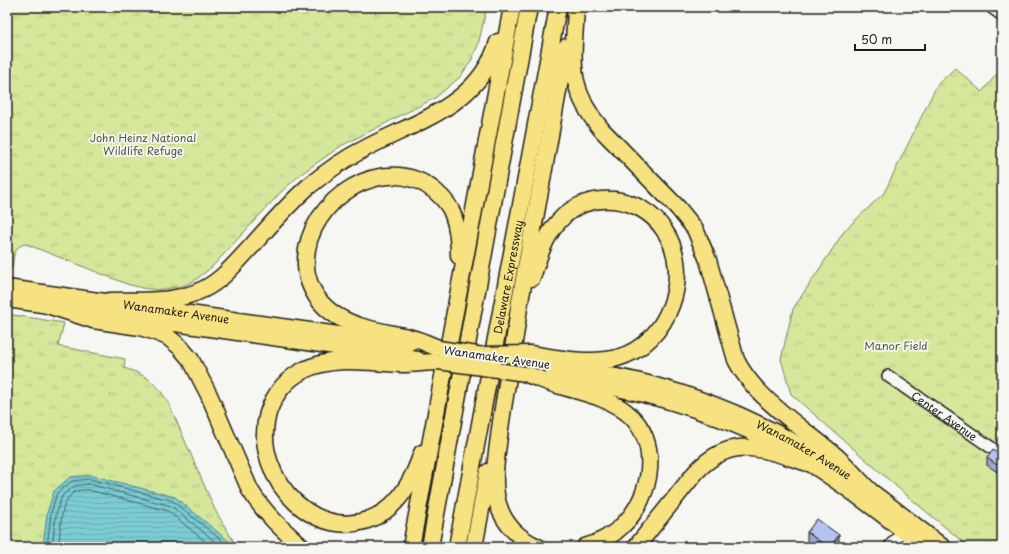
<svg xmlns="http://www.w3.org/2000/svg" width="1009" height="554" font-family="'Playpen Sans',sans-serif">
<defs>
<pattern id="park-tufts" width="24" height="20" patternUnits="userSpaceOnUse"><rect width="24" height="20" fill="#d5e79b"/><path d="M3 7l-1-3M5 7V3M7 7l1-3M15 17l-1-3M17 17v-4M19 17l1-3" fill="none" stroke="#b6c685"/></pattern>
<pattern id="water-rules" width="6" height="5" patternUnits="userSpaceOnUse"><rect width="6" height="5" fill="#7bccd4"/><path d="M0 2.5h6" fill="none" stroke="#6aafb5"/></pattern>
</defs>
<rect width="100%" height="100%" fill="#f6f6f2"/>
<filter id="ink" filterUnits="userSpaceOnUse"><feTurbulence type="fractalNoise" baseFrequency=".025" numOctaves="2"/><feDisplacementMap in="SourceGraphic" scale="8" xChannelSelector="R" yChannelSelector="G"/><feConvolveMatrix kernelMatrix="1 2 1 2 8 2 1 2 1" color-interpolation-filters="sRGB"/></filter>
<g filter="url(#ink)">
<path fill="url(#park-tufts)" stroke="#78825c" d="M7 7H487L478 45 471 61 460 77 435 98 341 146 301 174 280 193 212 267 194 281 183 286 156 290 142 288 127 284 26 244C13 246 14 257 12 268L7 267Z
M955 68 982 92 1001 69H1002V547H969L905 494 791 394 781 359 793 309 845 230 884 193 937 85Z
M7 314 64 323 58 346 125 359 124 368C147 375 157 383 169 404L215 510 237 547H7Z"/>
<path fill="url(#water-rules)" stroke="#55868a" d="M90 475 175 497 236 547H43L47 513 54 491 70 477Z"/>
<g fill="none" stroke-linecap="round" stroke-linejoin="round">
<path stroke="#426266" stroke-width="1" d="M47 547 51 513 57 493 72 481 90 479 173 501 230 547
M52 547 56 514 62 496 74 486 89 484 171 506 222 547
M58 547C62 531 58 500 76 491 80 490 85 490 89 490L168 511 212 547"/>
<g stroke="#1c1c1c" stroke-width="14">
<g id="minor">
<path d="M991 7 1002 15"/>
<path id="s1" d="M888 376 1002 455"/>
<path d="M889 547 903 531"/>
</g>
</g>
<g stroke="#1c1c1c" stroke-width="17">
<g id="major">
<path id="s2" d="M7 287 409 344"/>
<path d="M7 300 418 359"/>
<path id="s3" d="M548 365C583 370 618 375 652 384 713 400 771 426 824 459 866 484 905 517 944 547"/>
<path d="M550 378C636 388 720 412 795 455 840 482 882 515 923 547"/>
</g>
</g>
<g stroke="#1c1c1c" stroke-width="19">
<g id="highway">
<path d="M576 7C574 58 565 87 602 130L678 208 695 229 708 260 736 360C756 400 804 428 837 457 848 467 858 479 869 490"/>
<path d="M109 301C141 300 174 304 204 289 222 280 235 264 249 249 268 228 287 205 309 186 326 172 344 159 364 149 416 121 479 106 498 42"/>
<path d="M47 305 93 320 140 327 153 331 168 337 180 347 191 360 209 395 250 490C264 513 282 529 302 547"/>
<path d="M439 348C429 345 419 339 408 337 382 331 354 329 331 312 315 300 305 280 306 260 307 201 384 149 435 191 442 197 450 205 453 215 458 228 459 242 459 256"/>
<path d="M530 354C558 358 588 365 617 358 669 344 694 273 664 230 641 195 588 188 559 221 545 236 538 258 532 278"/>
<path d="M526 374C538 378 549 383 561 386 583 393 607 397 626 412 662 440 653 497 622 526 612 536 599 543 585 547"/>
<path d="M422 453C415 474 403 498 385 511 323 554 249 479 268 413 274 395 286 379 304 370 334 355 370 363 402 364 414 364 427 362 438 362"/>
<path d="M411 547 512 7"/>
<path d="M430 547 529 7"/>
<path id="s4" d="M457 547 558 7"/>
<path d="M474 547 488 472"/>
<path d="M538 547C519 539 504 524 498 504 492 482 496 459 499 437 504 394 514 351 519 307L566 47"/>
<path d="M636 547 695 473C732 432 764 450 808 463"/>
</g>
</g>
<use href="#minor" stroke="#f6f6f2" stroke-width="11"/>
<use href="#major" stroke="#f7e281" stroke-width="14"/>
<use href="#highway" stroke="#f7e281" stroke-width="16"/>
<g stroke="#1c1c1c" stroke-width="17" stroke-linecap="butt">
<path id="major-bridge" d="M439 348 496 357
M438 362 526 374"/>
</g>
<g stroke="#1c1c1c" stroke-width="19" stroke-linecap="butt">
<path id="highway-bridge" d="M485 355 530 354"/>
</g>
<use href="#major-bridge" stroke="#f7e281" stroke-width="14"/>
<use href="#highway-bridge" stroke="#f7e281" stroke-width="16"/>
</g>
<path fill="#9ca7d0" stroke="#1c1c1c" d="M1002 456 1000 474 987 465V458Z
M807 532 839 546 838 547H813L807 543Z"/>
<path fill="#7f88a9" stroke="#1c1c1c" d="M1002 464V471L1000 474V467Z
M839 535V546L838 547H830Z"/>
<path fill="#b5c2f2" stroke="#1c1c1c" d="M993 450 1002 456V464L1000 467 987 458Z
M817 519 839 535 830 547H827L807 532Z"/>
</g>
<g text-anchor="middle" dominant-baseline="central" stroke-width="3.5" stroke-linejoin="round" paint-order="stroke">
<g font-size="11" fill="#545942" stroke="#f6f6f2">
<text x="143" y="137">John Heinz National<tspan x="143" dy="13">Wildlife Refuge</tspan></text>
<text x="896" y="345">Manor Field</text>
</g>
<g font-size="11" fill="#1c1c1c" stroke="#f6f6f2">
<text stroke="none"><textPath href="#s4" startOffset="275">Delaware Expressway</textPath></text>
<text stroke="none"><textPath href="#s2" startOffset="171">Wanamaker Avenue</textPath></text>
<text transform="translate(497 357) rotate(8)">Wanamaker Avenue</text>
<text stroke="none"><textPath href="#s1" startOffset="69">Center Avenue</textPath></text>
<text stroke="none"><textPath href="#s3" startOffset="272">Wanamaker Avenue</textPath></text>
</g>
</g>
<rect width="1009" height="554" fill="none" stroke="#f6f6f2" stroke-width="24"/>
<rect x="12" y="12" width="985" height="530" fill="none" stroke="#1c1c1c" stroke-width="1.5" filter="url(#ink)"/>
<path d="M855 44v6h70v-6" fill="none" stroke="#1c1c1c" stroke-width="2"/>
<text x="861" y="44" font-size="12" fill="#1c1c1c" stroke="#f6f6f2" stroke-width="3" paint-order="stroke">50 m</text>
</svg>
